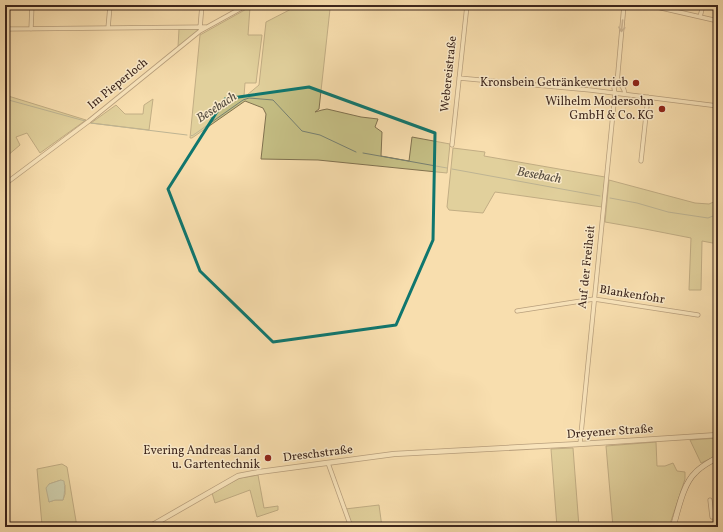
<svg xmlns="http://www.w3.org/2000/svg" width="723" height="532" font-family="Vollkorn,serif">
<rect width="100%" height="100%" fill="#f8deae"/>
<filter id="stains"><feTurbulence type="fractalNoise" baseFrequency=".005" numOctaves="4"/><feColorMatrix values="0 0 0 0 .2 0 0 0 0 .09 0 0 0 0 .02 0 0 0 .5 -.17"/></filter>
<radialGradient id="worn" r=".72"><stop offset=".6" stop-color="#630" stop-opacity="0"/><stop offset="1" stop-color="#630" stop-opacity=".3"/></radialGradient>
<path fill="#c5bf85" stroke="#817250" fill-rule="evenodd" d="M299 5H321L330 9 319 109 315 112 322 110 327 109 361 117 378 119 375 127 382 132 381 156 409 161 412 137 450 144 447 173 318 160 261 159 266 114 263 108 245 101 192 138H190L200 35 250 7 248 35H262L256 83H245L244 96 247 95 259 85 266 22Z
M179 29H197L198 31 178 47Z
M5 95 86 120 40 153 27 133 16 137 20 145 7 156H5Z
M153 99 149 130 91 123 116 105 125 114H143L144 105Z
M453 148 485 152 484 156 605 177 602 207 495 192 483 213 449 210 447 207Z
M609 180 695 203 709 204 718 200V244L702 241 701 290H689L691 238 645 229 605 222Z
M718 438V455L701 463 690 440Z
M656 442 657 466H665L673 463 677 471 685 472V479L669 527H613L606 446Z
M573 448 579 527H557L551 449Z
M62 464 67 467 77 527 42 525 37 469ZM61 480 65 485V494L63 500H55L49 502V484Z
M258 475 264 508 278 506V510L257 517 250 490 215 503 212 493 240 478Z
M379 505 382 527H352L345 509Z"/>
<path fill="#9dbcaa" stroke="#778071" d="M61 480 64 481C65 487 65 493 63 500H55L49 502 46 488 49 484Z"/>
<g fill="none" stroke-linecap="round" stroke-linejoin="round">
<path stroke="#778071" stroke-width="1" d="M5 99 85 121
M90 123 187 135
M191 135 192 136 243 100 249 98 273 100 302 131 320 135 356 152
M363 153 447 168
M452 169 600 196
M610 198 637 203 668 212 708 218 718 214"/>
<g stroke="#6c5440" stroke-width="5">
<path id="minor" d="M648 5 718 21
M94 7 140 6
M700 17 703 5
M108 28 110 6
M200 28 202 5
M5 29 206 27
M31 29 32 5
M459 78 590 90 718 106
M617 83C622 84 624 88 625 94
M452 145 467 5
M641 161 648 97
M5 184 89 121 200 31 247 5
M517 311 594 299 698 315
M580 444 615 93 614 88 617 83 624 5
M328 463 351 527
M710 500 712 517 718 516"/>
</g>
<g stroke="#6c5440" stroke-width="6">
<path id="tertiary" d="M149 527 238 476 259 472 394 454 580 444 718 435"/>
</g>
<g stroke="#3d261c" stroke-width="6">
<path id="secondary" d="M673 527C678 511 683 484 695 473 701 466 710 462 718 457"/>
</g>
<use href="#minor" stroke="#faeaca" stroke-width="3.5"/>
<use href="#tertiary" stroke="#faeaca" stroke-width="4.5"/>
<use href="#secondary" stroke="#faeaca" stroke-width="5"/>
</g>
<defs><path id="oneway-shaft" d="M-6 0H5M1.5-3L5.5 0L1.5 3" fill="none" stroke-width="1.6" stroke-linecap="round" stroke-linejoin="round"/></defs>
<use stroke="#9c8873" href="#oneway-shaft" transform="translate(622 26) rotate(96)"/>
<path d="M0 0H723V532H0ZM309 87 435 133 433 240 396 325 273 342 200 271 168 189 225 99Z" fill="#f8deae" fill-opacity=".55" fill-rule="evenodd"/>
<path fill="none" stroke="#0f766e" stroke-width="3" stroke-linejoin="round" d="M309 87 435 133 433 240 396 325 273 342 200 271 168 189 225 99Z"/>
<g fill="#8f2418" stroke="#faeaca" stroke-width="1.5">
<circle cx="636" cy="83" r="4"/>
<circle cx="662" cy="109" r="4"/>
<circle cx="268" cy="458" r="4"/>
</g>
<g text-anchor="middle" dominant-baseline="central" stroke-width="3" stroke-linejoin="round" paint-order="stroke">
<g font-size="12" fill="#3d261c" stroke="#faeaca">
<text transform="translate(449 74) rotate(-84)">Webereistraße</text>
<text transform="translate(118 84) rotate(-39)">Im Pieperloch</text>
<text transform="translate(587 267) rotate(-84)">Auf der Freiheit</text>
<text transform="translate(632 295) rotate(9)">Blankenfohr</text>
<text transform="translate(610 432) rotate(-4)">Dreyener Straße</text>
<text transform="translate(318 454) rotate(-7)">Dreschstraße</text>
</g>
<g font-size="12" fill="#3d261c" stroke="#faeaca" text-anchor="end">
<text x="628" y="83">Kronsbein Getränkevertrieb</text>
<text x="654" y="102">Wilhelm Modersohn<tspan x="654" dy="14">GmbH &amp; Co. KG</tspan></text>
<text x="260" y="451">Evering Andreas Land<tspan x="260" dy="14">u. Gartentechnik</tspan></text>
</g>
<g font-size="13" font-style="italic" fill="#554c40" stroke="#faeaca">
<text transform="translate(217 108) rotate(-33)">Besebach</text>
<text transform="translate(539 176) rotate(10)">Besebach</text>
</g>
</g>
<rect width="723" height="532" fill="none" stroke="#f8deae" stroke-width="20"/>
<rect x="6" y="6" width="711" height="520" fill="none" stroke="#3d261c" stroke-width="2"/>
<rect x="10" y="10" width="703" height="512" fill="none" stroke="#3d261c"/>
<rect width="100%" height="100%" filter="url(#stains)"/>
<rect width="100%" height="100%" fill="url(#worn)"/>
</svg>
